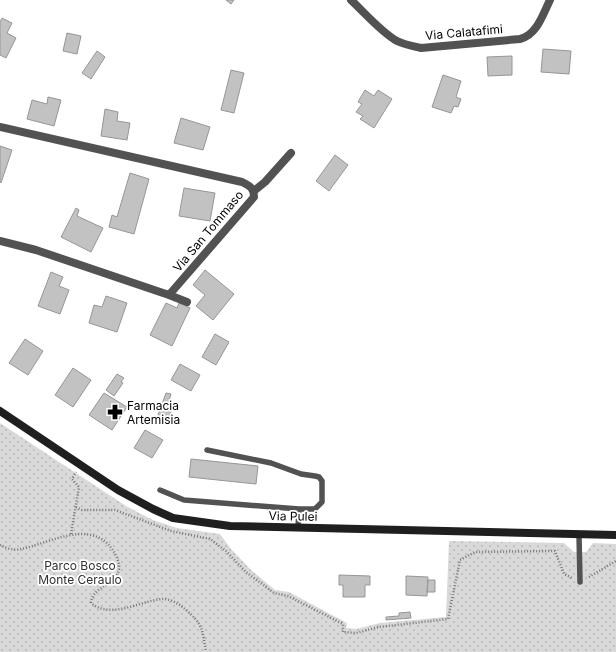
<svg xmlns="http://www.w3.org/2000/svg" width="616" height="652" font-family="Inter,sans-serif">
<defs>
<pattern id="park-dots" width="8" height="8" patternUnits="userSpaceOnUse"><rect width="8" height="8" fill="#d9d9d9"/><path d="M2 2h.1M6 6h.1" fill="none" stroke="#b8b8b8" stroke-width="1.8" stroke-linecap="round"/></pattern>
</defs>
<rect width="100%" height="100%" fill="#fff"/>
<path fill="url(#park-dots)" d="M0 423 126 506 153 520 177 528 220 534 231 549 251 570 275 590 289 592 347 623 346 628 356 629 380 623 446 617 449 541 564 543 574 552H586L593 543 616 544V652H0Z"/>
<path fill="#c2c2c2" stroke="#969696" d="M226 0H234L231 4Z
M2 18 12 23 7 33 16 38 6 58 0 55V22Z
M67 33 81 36 77 54 63 51Z
M543 49 571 51 569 74 541 72Z
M97 51 105 57 91 79 82 73Z
M512 56V75L488 76 487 57Z
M231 70 244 73 234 113 221 110Z
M443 75 461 81 456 97 461 99 458 107 454 106 451 113 432 107Z
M365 90 374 96 378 90 392 99 374 128 360 119 363 116 356 112 362 104 358 102Z
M48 97 61 100 54 126 27 119 32 100 47 104Z
M105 109 118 112 117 121 130 123 127 140 101 136Z
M181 118 210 127 203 150 174 143Z
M0 146 12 150 1 183 0 182Z
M335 155 348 165 329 191 316 181Z
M130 173 149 179 134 234 109 227 112 215 117 217Z
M184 188 215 193 210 221 179 216Z
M76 208 79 210 77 216 103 228 91 252 61 237Z
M205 270 234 294 213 320 196 306 205 295 193 285Z
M51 272 63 277 59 286 69 290 60 314 38 306Z
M106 296 127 303 117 332 89 323 94 305 102 307Z
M166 303 177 308 179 303 190 308 172 346 150 335Z
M215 334 229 342 216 365 202 357Z
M25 339 43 351 28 375 9 363Z
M180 364 200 375 191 391 171 380Z
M73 368 91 380 73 407 55 395Z
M117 374 124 378 121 382 123 383 114 396 106 390Z
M104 393 127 407 112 430 89 415Z
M166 393 171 394 168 404 173 407 167 422 158 415Z
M145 430 163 440 152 458 134 448Z
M191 459 258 466 256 484 189 477Z
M339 575 370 576V585H365V597H343V585H339Z
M406 576 428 577 427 596 406 595Z
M428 580H435V592H427Z
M410 612 411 618 386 620V617L399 616V613Z"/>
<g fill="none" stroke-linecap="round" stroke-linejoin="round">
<path stroke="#747474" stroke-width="2.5" stroke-dasharray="1 2" stroke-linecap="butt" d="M76 507 82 510H115L171 531 210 539 226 551 246 572 274 593 288 596 343 624V632L356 633 379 627 448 619 460 560 475 552 555 551 564 574 572 578
M71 534 79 487 72 479 76 472
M0 545C6 548 14 551 21 549 48 544 90 518 112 549 116 554 120 563 119 569 116 586 92 586 91 603 111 620 142 600 163 599 171 599 179 604 185 609 204 625 202 630 206 652
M589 577 616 561"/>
<path stroke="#525252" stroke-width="5.5" d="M207 450 271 463 301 474 315 476 319 477 322 481V502L315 509H299
M160 490 184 500 299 509 298 528
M579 535 580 582"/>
<path stroke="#525252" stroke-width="8" d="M351 0C365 13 381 32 397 41 405 45 413 46 421 48L520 39C537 35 543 14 550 0
M0 127 242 182C250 186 254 188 254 197L169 295 36 250 0 241
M254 191 265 182 291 153
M169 295 187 302"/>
<path stroke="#1f1f1f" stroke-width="8" d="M0 411 118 490 153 509 173 518 230 526 616 535"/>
</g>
<defs>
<g id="pharmacy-bare" transform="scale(1.2)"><path d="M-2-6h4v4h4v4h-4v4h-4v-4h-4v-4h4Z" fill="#000" stroke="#fff" stroke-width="2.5" paint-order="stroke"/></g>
</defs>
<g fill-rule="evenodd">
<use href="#pharmacy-bare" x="115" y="412"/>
</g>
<g text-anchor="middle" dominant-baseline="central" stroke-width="3.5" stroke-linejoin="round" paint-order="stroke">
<g font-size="12" fill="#000" stroke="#fff">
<text transform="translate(464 32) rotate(-5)">Via Calatafimi</text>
<text transform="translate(208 231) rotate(-50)">Via San Tommaso</text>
<text transform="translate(293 516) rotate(1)">Via Pulei</text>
</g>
<g font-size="12" fill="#000" stroke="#fff" text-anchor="start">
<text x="127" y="405">Farmacia<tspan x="127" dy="14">Artemisia</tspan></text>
</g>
<g font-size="12" fill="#303030" stroke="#fff">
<text x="80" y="565">Parco Bosco<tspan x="80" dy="14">Monte Ceraulo</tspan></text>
</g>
</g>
</svg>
